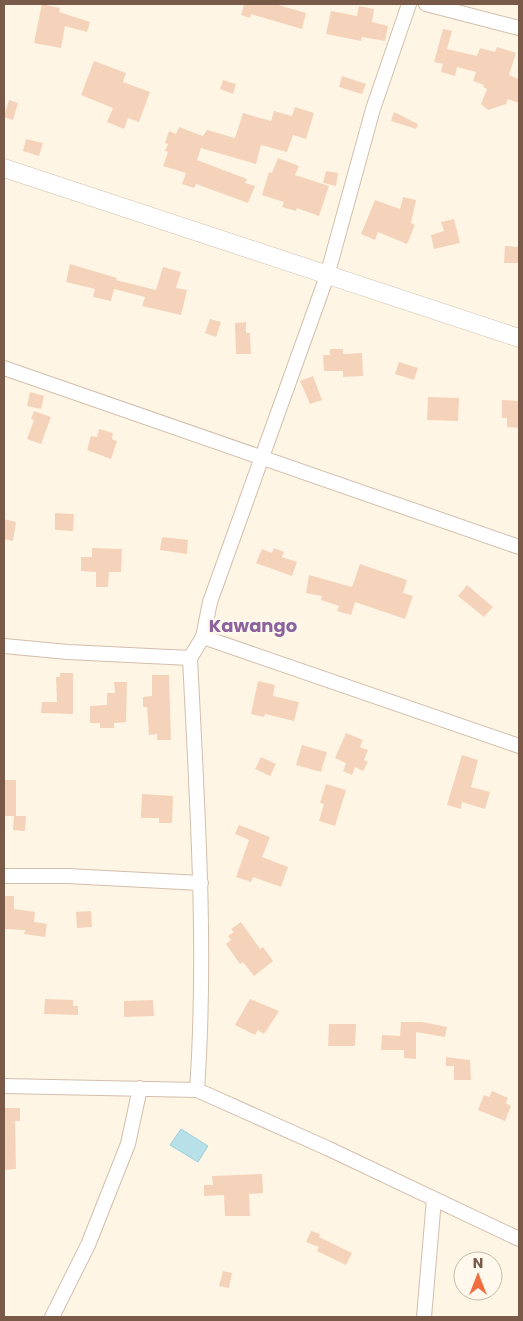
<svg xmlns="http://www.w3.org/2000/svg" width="523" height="1321" font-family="Poppins,sans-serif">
<rect width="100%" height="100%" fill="#fef5e4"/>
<path fill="#b7e0e9" stroke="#9cd0dc" d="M181 1129 208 1146 198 1162 170 1145Z"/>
<path fill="#f5d3ba" d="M42 4 60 8 59 12 90 22 87 32 65 26 61 48 34 43Z
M244 4H275L306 13 302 29 251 14 250 18 241 15Z
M359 6 374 9 372 22 388 26 385 41 362 37 361 41 326 34 331 11 357 16Z
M443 29 452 31 447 49 477 56 480 48 495 52 497 47 516 53 509 75 519 79V103L508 99 506 104 488 110 481 104 487 89 483 87 484 85 473 81 476 72 457 67 455 76 441 72 443 64 434 62Z
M94 61 126 73 123 82 150 92 139 122 128 118 124 129 107 122 113 108 81 95Z
M342 76 366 84 362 94 339 87Z
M223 80 236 84 233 94 220 89Z
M9 100 18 103 13 120 4 117Z
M295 107 314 113 306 139 293 135 287 152 261 145 256 164 201 148 197 160 247 179 245 183 255 186 248 203 196 184 194 188 182 184 186 173 163 166 168 152 165 151 168 144 165 143 169 131 176 134 179 127 203 136 207 130 235 138 243 113 271 121 274 111 292 116Z
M394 112 418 124 416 129 391 121Z
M26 139 43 143 39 156 23 151Z
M278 158 299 166 295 175 329 186 319 216 297 208 296 211 282 207 284 202 262 195 269 172 272 173Z
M326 171 338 173 336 186 323 183Z
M403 197 416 200 411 223 415 225 407 244 378 232 375 240 361 234 375 200 400 209Z
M454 219 460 243 434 249 431 235 444 231 441 222Z
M505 246 519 247V263H504Z
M70 264 117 278 116 280 156 290 163 267 181 272 176 288 187 290 181 315 142 306 145 297 114 289 111 301 93 297 95 289 66 282Z
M210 319 221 322 216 337 205 333Z
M246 322V333H250L251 354H236L235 323Z
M330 349H343V354L362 353 363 376 343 377V371H324L323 355H330Z
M399 362 418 368 414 380 395 374Z
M313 376 322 400 310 404 300 381Z
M30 392 44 396 41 409 27 406Z
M428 397 459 398 458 421 427 420Z
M502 400 519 401V428L507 427V418H502Z
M34 411 51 417 41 444 27 439 34 420 31 419Z
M99 429 113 433 112 439 117 441 111 459 87 450 91 436 97 437Z
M55 513 74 514 73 531 55 530Z
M4 519 16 522 13 541 4 539Z
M162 537 188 540 187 554 160 550Z
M92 548 122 549 121 572H109L108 587H96V572L81 571V557H92Z
M274 548 284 552 282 557 297 562 292 576 256 563 262 549 272 553Z
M360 564 407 580 403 593 413 596 405 619 355 602 351 615 337 611 339 606 321 600 322 596 306 593 309 575 352 587Z
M467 585 493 607 484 617 458 596Z
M60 673H73V714L41 713 42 702H57L56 677H60Z
M152 675H169L171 740H157V734L149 735 147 707H143V697L152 696Z
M258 681 275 685 273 696 299 702 294 721 265 714 264 717 251 714Z
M114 682H127L126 722 114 723V728H100V723H90V706L107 705V693H115Z
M346 733 363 740 360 747 368 750 364 760 368 762 363 771 355 767 352 775 343 771 346 763 335 758Z
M302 745 327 752 321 772 296 765Z
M462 755 478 760 471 787 490 792 485 809 462 802 461 809 447 805Z
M261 757 276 764 270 776 255 769Z
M4 780H16V816H26L25 831 13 830 14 816H4Z
M326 784 346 790 335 826 319 821 324 804 320 803Z
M142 794 173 796 172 823H159V818H141Z
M239 825 270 837 262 857 288 867 281 887 253 877 251 882 236 877 249 840 235 834Z
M4 896H14V909L35 912 34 922 47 924 45 937 24 934 25 930 4 929Z
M91 911 92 927 77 928 76 912Z
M241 922 260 949 263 947 273 961 254 976 243 962 240 964 226 944 231 940 228 936 234 932 231 929Z
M45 999 73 1000V1006H78V1015L44 1014Z
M250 999 279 1011 264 1034 258 1030 255 1035 235 1025Z
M153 1000 154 1016 124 1017V1001Z
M401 1022H422L447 1027 445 1037 416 1032V1059L404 1058V1050H381L382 1035 400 1036Z
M329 1024H356L355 1046H328Z
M446 1057 470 1060 471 1080H454V1066H446Z
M492 1091 508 1098 506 1103 511 1106 505 1121 478 1110 484 1095 489 1097Z
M4 1108H20V1121H15L16 1169 4 1170Z
M262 1174 263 1193 249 1194 250 1216H225L224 1195 204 1196V1185H213L212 1176Z
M311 1231 320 1234 319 1237 352 1253 346 1265 317 1251 319 1247 306 1242Z
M223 1271 232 1273 229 1288 219 1286Z"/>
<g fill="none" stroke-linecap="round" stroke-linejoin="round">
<g stroke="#d3beac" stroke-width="16">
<path id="minor" d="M426 4 519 28
M4 368 519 547
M203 637 519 746
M4 646 68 652 190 658
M4 876H67L201 883
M4 1086 197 1090 327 1148 519 1239
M197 1090C207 946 197 802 190 658L203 637 210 602 327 276 373 109 409 4
M52 1317 88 1245 128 1144 140 1088
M424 1317 434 1199"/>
</g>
<g stroke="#d3beac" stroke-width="19">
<path id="tertiary" d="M4 168 519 338"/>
</g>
<use href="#minor" stroke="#fff" stroke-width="14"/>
<use href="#tertiary" stroke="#fff" stroke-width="18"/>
</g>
<g text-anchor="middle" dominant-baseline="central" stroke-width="5" stroke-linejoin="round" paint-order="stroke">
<g font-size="18" font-weight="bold" fill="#8b639d" stroke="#fff8ec">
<text x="253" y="625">Kawango</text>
</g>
</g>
<rect width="523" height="1321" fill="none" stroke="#795a48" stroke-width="10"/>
<g transform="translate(478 1276)"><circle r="24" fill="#fff8ec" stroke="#c9b9aa"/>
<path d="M0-4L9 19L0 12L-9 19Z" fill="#f06d41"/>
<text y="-8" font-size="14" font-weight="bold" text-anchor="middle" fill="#795a48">N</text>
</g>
</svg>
